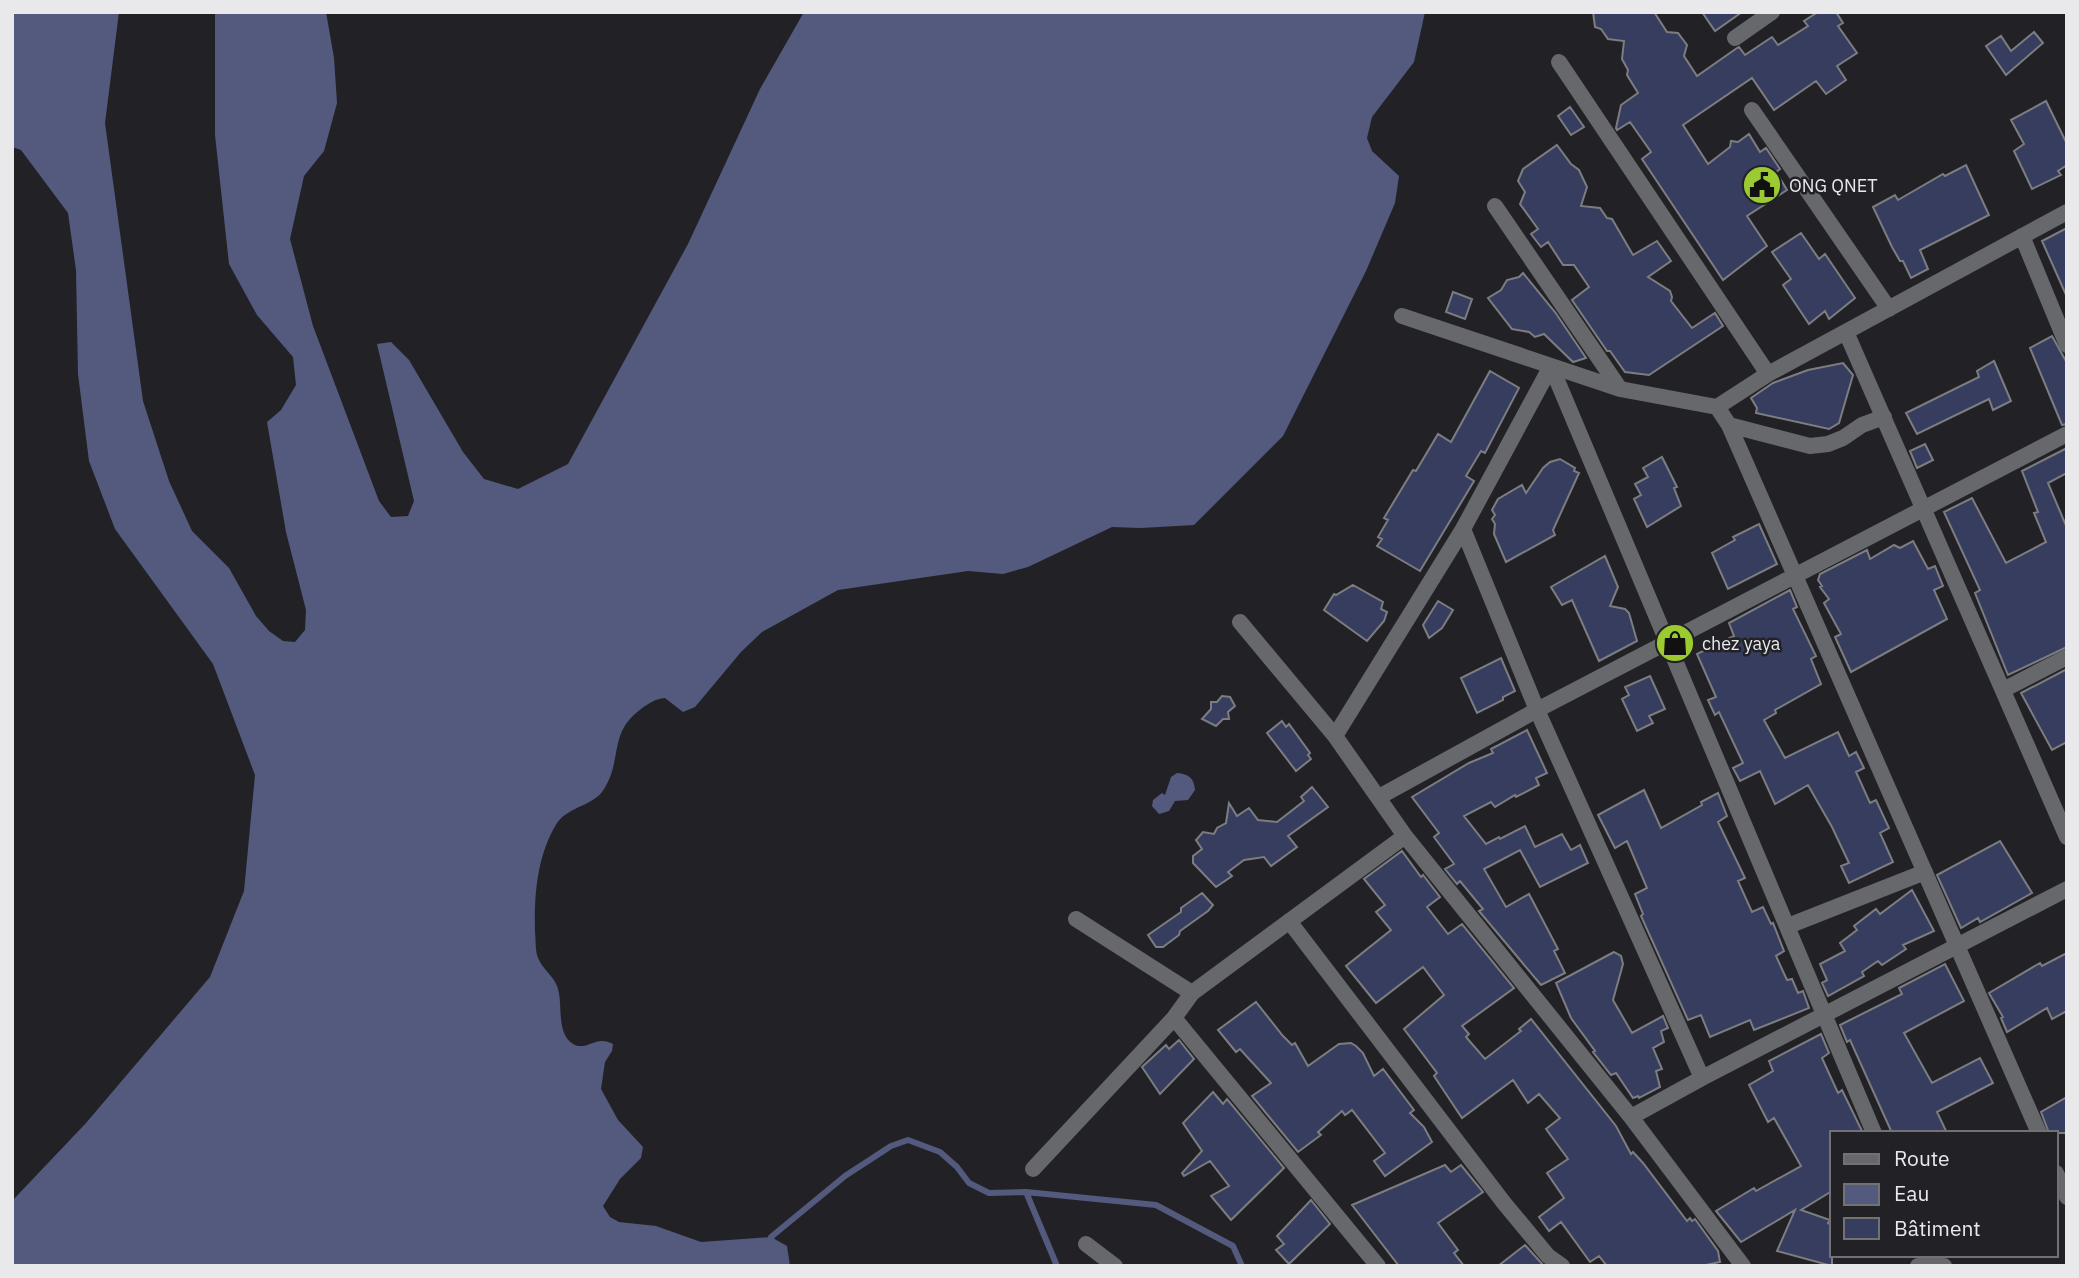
<svg xmlns="http://www.w3.org/2000/svg" width="2079" height="1278" font-family="'IBM Plex Sans',sans-serif">
<rect width="100%" height="100%" fill="#222226"/>
<path fill="#535a7e" d="M12 12H119L105 123 143 401 169 481 192 531 229 568 256 616 269 631 283 641 295 642 305 630 306 610 286 532 267 422 281 410 296 385 293 357 257 315 229 264 215 135V12H326L334 58 337 103 324 151 304 176 290 239 313 326 379 501 391 517 408 516 414 501 377 344 391 342 409 360 463 452 484 479 518 489 568 464 688 244 760 89 804 12H1425L1414 62 1372 117 1367 138 1372 151 1399 176 1395 203 1366 271 1283 436 1194 525 1141 528 1112 527 1028 567 1003 574 968 571 838 590 762 632 741 652 695 707 683 712 665 698C655 699 649 703 641 709 608 733 623 759 604 789 594 806 569 806 557 823 537 855 534 895 535 932 536 940 535 950 538 958 543 970 555 977 558 989 563 1006 556 1033 573 1044 587 1052 596 1034 613 1044L612 1051 605 1062 601 1089 618 1120 643 1147 641 1158 620 1179 603 1206 610 1217 619 1222 656 1226 701 1242 771 1237 787 1246 790 1266H12V1201L86 1123 210 977 244 891 255 775 213 664 115 529 89 461 78 374 76 270 68 213 21 150 12 147Z
M1177 773C1189 774 1194 778 1195 790L1188 800 1175 801 1169 811 1159 814 1152 806 1153 800 1162 793 1165 795 1171 777Z"/>
<g fill="none" stroke-linecap="round" stroke-linejoin="round">
<path stroke="#535a7e" stroke-width="6" d="M1026 1192 1057 1266
M773 1244 771 1237 845 1176 891 1146 908 1140 940 1152 957 1167 969 1183 989 1193 1026 1192 1156 1205 1233 1246 1242 1266"/>
</g>
<path fill="#373d5e" stroke="#7c7d81" stroke-width="2" d="M1593 12H1654L1667 32 1678 33 1687 45 1684 56 1697 76 1737 48 1739 47 1745 55 1772 37 1778 45 1808 26 1804 21 1818 12H1836L1843 23 1838 26 1857 53 1837 66 1846 80 1826 94 1816 81 1774 110 1752 78 1683 125 1708 164 1730 147 1731 141 1738 142 1749 134 1760 152 1766 148 1780 169 1776 172 1787 190 1747 216 1767 246 1723 280 1642 159 1651 152 1630 122 1617 130 1616 128 1621 105 1638 93 1627 75 1628 70 1622 59 1624 41 1608 39 1601 29 1595 27Z
M1702 12H1742L1715 31Z
M2034 32 2043 43 2006 75 1986 46 2001 36 2011 51Z
M2046 101 2067 144V165L2058 171 2061 175 2032 189 2014 151 2024 144 2011 120Z
M1570 107 1584 127 1571 135 1558 116Z
M1557 145 1571 164 1579 170 1587 187 1581 206 1600 208 1607 218 1612 219 1633 255 1657 241 1671 261 1648 277 1670 291 1672 297 1671 301 1692 328 1715 313 1723 326 1649 375 1625 372 1610 351H1607L1572 300 1589 287 1574 265H1563L1548 242 1541 247 1531 234 1538 229 1520 204 1525 192 1518 181 1523 169Z
M1966 165 1989 215 1920 250 1928 269 1911 278 1903 261H1900L1892 247 1873 207 1895 195 1898 200 1943 174 1945 176Z
M2067 228V297L2042 241Z
M1801 233 1819 259 1825 254 1855 298 1829 319 1825 311 1809 324 1783 285 1791 279 1772 252Z
M1523 273 1555 312 1586 358 1573 362 1544 334 1535 337 1529 332 1512 329 1488 298 1501 290 1507 280 1519 277Z
M1453 292 1472 299 1465 319 1446 312Z
M2052 336 2067 363V424L2062 425 2030 348Z
M1994 361 2011 401 1993 410 1989 399 1917 434 1906 413 1979 377 1977 371Z
M1843 363 1853 375 1839 423 1829 429 1756 413 1757 408 1751 398 1773 383 1808 370Z
M1490 371 1519 388 1485 453 1481 451 1466 476 1474 481 1420 571 1377 546 1382 539 1378 537 1388 520 1384 518 1413 470 1416 471 1438 434 1451 442Z
M1925 444 1933 460 1917 468 1910 451Z
M2067 448V473L2048 483 2067 528V647L2008 675 1975 593 1980 590 1944 512 1972 498 2006 563 2046 542 2034 513 2038 512 2022 471Z
M1662 457 1677 487 1674 488 1681 506 1647 527 1634 499 1641 495 1635 484 1648 477 1643 468Z
M1560 459 1575 468 1574 471 1579 473 1553 530 1555 535 1506 562 1494 534 1495 524 1492 519 1495 515 1492 510 1498 499 1522 485 1526 493 1543 468 1550 462Z
M1759 524 1777 564 1728 589 1712 553 1735 540 1733 537Z
M1913 541 1928 569 1935 566 1943 586 1934 590 1947 619 1851 672 1835 637 1841 634 1824 603 1829 599 1820 587 1822 586 1818 580 1820 574 1867 550 1870 559 1894 545 1900 548Z
M1605 556 1618 587 1610 606 1625 609 1629 613 1637 641 1599 661 1572 600 1562 605 1551 587Z
M1353 585 1383 602 1381 609 1387 612 1384 621 1367 641 1324 610 1334 594 1336 595Z
M1790 590 1797 607 1793 609 1816 656 1811 659 1821 684 1775 710 1776 713 1764 720 1785 758 1838 732 1849 756 1856 752 1864 768 1856 772 1870 803 1876 800 1889 828 1880 833 1893 862 1849 883 1841 866 1849 863 1832 827 1808 785 1775 804 1760 771 1740 781 1733 768 1743 763 1719 712 1715 715 1708 700 1716 697 1697 654 1734 636 1729 623Z
M1438 601 1453 610 1442 628 1429 638 1423 625Z
M1501 658 1515 691 1503 697V700L1477 713 1461 678Z
M2067 669V742L2052 750 2021 693Z
M1650 676 1665 709 1649 716 1653 723 1637 731 1622 699 1629 695 1625 687Z
M1222 696 1230 697 1235 706 1228 712 1229 719H1223L1216 726 1202 719 1211 709V702H1217Z
M1282 721 1286 727 1289 724 1310 753 1308 755 1311 759 1296 771 1267 733Z
M1527 730 1547 773 1536 778 1539 785 1516 797 1515 795 1495 807 1491 802 1464 816 1486 844 1499 837 1500 839 1525 826 1535 847 1562 834 1571 850 1580 845 1588 863 1540 887 1520 850 1484 869 1506 907 1529 894 1558 949 1554 951 1565 973 1541 985 1479 911 1483 909 1460 881 1457 884 1445 869 1454 864 1434 837 1439 833 1412 797 1469 763 1493 753 1491 749Z
M1312 787 1328 807 1288 836 1297 847 1271 866 1264 857 1244 860 1228 872 1232 876 1216 887 1193 863V856L1202 849 1196 840 1203 832 1214 834 1217 828 1226 823 1229 803 1237 816 1249 808 1258 820 1277 822 1304 801 1301 797Z
M1644 790 1661 828 1702 805 1701 802 1718 793 1727 816 1718 822 1745 878 1738 881 1752 912 1763 907 1771 924 1773 923 1784 951 1776 956 1787 980 1792 979 1798 993 1803 991 1809 1008 1754 1030 1750 1020 1710 1037 1701 1015 1688 1020 1641 916 1643 914 1635 894 1647 888 1627 841 1615 848 1598 815Z
M2000 841 2032 893 1980 922 1978 918 1961 928 1937 875Z
M1402 851 1421 877 1423 875 1440 897 1427 907 1448 934 1462 924 1514 988 1462 1026 1469 1034 1466 1037 1485 1059 1521 1031 1519 1029 1531 1019 1616 1126 1631 1154 1633 1152 1643 1163 1687 1221 1690 1218 1692 1221 1695 1219 1718 1251 1720 1262 1701 1266H1607L1599 1256 1590 1262 1561 1222 1549 1231 1539 1217 1564 1198 1547 1173 1568 1159 1546 1129 1560 1118 1539 1094 1528 1103 1513 1080 1462 1118 1434 1076 1437 1073 1404 1029 1444 995 1423 967 1376 1003 1346 966 1391 930 1376 912 1385 905 1364 879Z
M1912 890 1934 931 1903 945 1906 949 1882 965 1878 961 1862 972 1864 976 1828 996 1822 983 1827 980 1820 964 1845 951 1840 943 1857 930 1854 926 1876 909 1880 914Z
M1202 893 1213 905 1208 911 1180 931 1179 935 1163 947H1156L1148 935 1181 912V908Z
M1614 952 1621 956 1623 964 1613 1000 1632 1033 1663 1016 1668 1028 1661 1031 1664 1042 1653 1048 1662 1069 1656 1071 1660 1087 1639 1098 1638 1096 1633 1098 1616 1073 1611 1075 1593 1052 1595 1051 1571 1018 1556 983Z
M2067 953V1011L2052 1019 2047 1008 2007 1032 2001 1018 2003 1017 1989 993 2040 963 2042 966Z
M1945 964 1964 1001 1904 1033 1932 1083 1980 1058 1993 1083 1937 1112 1947 1133H1892L1850 1040 1847 1042 1840 1025 1902 994 1899 988Z
M1256 1002 1283 1036 1292 1045 1295 1043 1308 1066 1339 1044 1351 1043 1356 1046 1363 1053 1374 1076 1383 1069 1414 1110 1410 1113 1424 1127 1432 1142 1385 1176 1374 1161 1385 1153 1352 1110 1345 1115 1342 1111 1318 1132 1321 1135 1298 1152 1252 1096 1271 1083 1240 1049 1236 1052 1218 1030Z
M1821 1034 1829 1053 1822 1058 1838 1093 1842 1090 1863 1133H1832V1191L1801 1210 1830 1220 1828 1223 1832 1226V1266L1777 1251 1795 1210 1741 1242 1716 1211 1754 1188 1756 1191 1801 1166 1774 1118 1768 1122 1749 1085 1773 1071 1769 1061Z
M1179 1040 1194 1059 1160 1094 1142 1067 1166 1045 1169 1049Z
M1213 1092 1223 1104 1227 1099 1284 1168 1231 1220 1211 1196 1229 1186 1210 1161 1184 1176 1182 1173 1202 1151 1183 1123Z
M2067 1097V1133H2049L2041 1112Z
M1445 1165 1451 1172 1461 1165 1483 1192 1438 1223 1458 1250 1454 1253 1464 1266H1399L1352 1205Z
M1311 1200 1330 1224 1289 1264 1276 1250 1284 1244 1277 1236Z
M1525 1245 1544 1266H1498Z"/>
<g fill="none" stroke-linecap="round" stroke-linejoin="round">
<path stroke="#66686c" stroke-width="16" d="M1735 38 1772 12
M1559 62 1768 374
M1752 110 1889 309
M1495 206 1620 389
M2022 236 2067 345
M1402 316 1620 389 1717 407 1768 374 2067 212
M1846 332 2067 837
M1551 366 1874 1133
M1717 407 1729 425 2039 1133
M1729 425 1810 446 1828 444 1843 438 1862 425 1884 417
M1463 529 1537 710 1702 1078
M1240 622 1335 736 1405 836 1631 1117 1743 1266
M2003 690 2067 657
M1335 736 1463 529 1551 366
M1379 797 1537 710 2067 434
M1076 919 1192 993
M1289 921 1504 1203 1548 1256 1562 1266
M1788 926 1925 872
M1174 1018 1378 1266
M1631 1117 1702 1078 2067 889
M1033 1169 1174 1018 1192 993 1405 836
M2056 1173 2067 1197
M1086 1244 1115 1266
M1918 1266H1944"/>
</g>
<defs>
<g id="civic-disc" transform="scale(2.0125)"><circle r="9.5" fill="#9cca31" stroke="#222226"/><path d="M-.6-6.5H3V-4.5H.6V-3L4-1V1h2V6H-6V1h2V-1L-.6-3ZM-1.2 2.5V6h2.4V2.5Z" fill="#111"/></g>
<g id="shop-disc" transform="scale(2.0125)"><circle r="9.5" fill="#9cca31" stroke="#222226"/><path d="M-5-2.5h2.3a2.7 3.5 0 0 1 5.4 0H5L5.5 6h-11ZM-1.5-2.5h3a1.5 2.3 0 0 0-3 0Z" fill="#111"/></g>
</defs>
<g fill-rule="evenodd">
<use href="#civic-disc" x="1762" y="185"/>
<use href="#shop-disc" x="1675" y="643"/>
</g>
<g text-anchor="middle" dominant-baseline="central" stroke-width="5" stroke-linejoin="round" paint-order="stroke">
<g font-size="18" fill="#e9e9ec" stroke="#222226" text-anchor="start">
<text x="1789" y="185">ONG QNET</text>
<text x="1702" y="643">chez yaya</text>
</g>
</g>
<rect width="2079" height="1278" fill="none" stroke="#e9e9ec" stroke-width="28"/>
<rect x="1830" y="1131" width="228" height="126" fill="#222226" stroke="#727275" stroke-width="2"/>
<rect x="1844" y="1154" width="35" height="10" fill="#66686c" stroke="#727275" stroke-width="2"/>
<text x="1894" y="1166" font-size="21" fill="#e9e9ec">Route</text>
<rect x="1844" y="1184" width="35" height="21" fill="#535a7e" stroke="#727275" stroke-width="2"/>
<text x="1894" y="1201" font-size="21" fill="#e9e9ec">Eau</text>
<rect x="1844" y="1218" width="35" height="21" fill="#373d5e" stroke="#727275" stroke-width="2"/>
<text x="1894" y="1236" font-size="21" fill="#e9e9ec">Bâtiment</text>
</svg>
